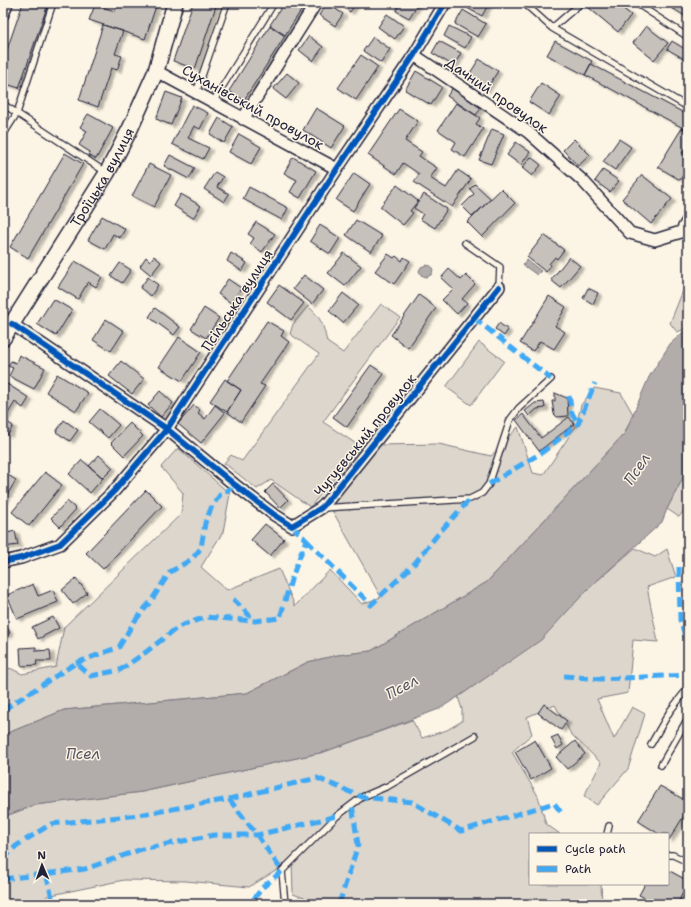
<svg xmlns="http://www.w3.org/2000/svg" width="691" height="907" font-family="'Shantell Sans',sans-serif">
<defs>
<filter id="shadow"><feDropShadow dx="4" dy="2.5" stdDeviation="1" flood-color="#0004"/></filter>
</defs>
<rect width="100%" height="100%" fill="#fcf5e5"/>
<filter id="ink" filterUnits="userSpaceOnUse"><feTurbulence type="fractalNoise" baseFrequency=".025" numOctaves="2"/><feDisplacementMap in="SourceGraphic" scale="8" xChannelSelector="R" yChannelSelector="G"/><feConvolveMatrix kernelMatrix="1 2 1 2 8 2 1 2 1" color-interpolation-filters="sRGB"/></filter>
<g filter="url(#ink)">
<path fill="#dcd6cc" stroke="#7f7c84" d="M688 278V328L677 332 670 323Z
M381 304 400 317 323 422 361 447 310 507 271 480 257 489 224 463 231 455 242 461 319 354 290 334 293 324 308 306C322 319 323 324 327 342L343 353Z
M479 342 504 361 471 405 446 387Z
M594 388 621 393 633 414 625 433 487 582 371 651 338 655 308 662 247 693 64 710 3 735V667L12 669 22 674 56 667 64 627 181 514 183 493 161 467 178 448 230 494 223 532 201 567 227 590 279 569 295 606 330 570 362 604 381 597 328 503 378 445 439 444 491 456 518 427 533 473 543 475 576 426 581 405Z
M688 468V505L679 517 667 509Z
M635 548 655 557 667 549 676 577 647 587 658 642 633 640 628 693 597 699 614 739 632 707 645 714 628 769 597 805 584 796 601 763 571 734 555 705 527 717 532 734 512 752 538 796 546 824 560 834H530V884H601L602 904H321L293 894 292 861 249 887 186 881 124 880 47 896 40 904H3V817L35 805 142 792 324 752 412 720 422 738 447 730 462 721V709L458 697 485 678Z"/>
<path fill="#b2adab" stroke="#78757e" d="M527 260 541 271 537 275 523 265Z
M426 265 431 266 433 270 431 275 426 277 421 275 419 271 421 267Z
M688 328V468L667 509 662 522 588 589 541 640 458 697 439 709 324 752 142 792 35 805 3 817V735L64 710 247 693 308 662 338 655 371 651 487 582 625 433 649 377 670 344Z"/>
<path fill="#c6c1bb" stroke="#22223b" filter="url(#shadow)" d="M23 3H34L47 7 19 88 3 83V61Z
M118 3H157L145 39 89 20 95 5 115 11Z
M193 3H217L195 69 173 61Z
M284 3H306L285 35 270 25Z
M327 3 343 14 335 26 319 15Z
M337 3H356L350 12Z
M400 3 418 4 409 18 396 11Z
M470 3H489L482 16 467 8Z
M593 3H616L631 15 618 32 589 8Z
M664 3H683L688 6V18Z
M463 10 486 24 478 37 455 24Z
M387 14 404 26 395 39 378 27Z
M103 25 123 31 115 54 122 56 117 70 111 68 98 107 79 100Z
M270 26 285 36 244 100 229 91Z
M449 26 471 37 465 48 444 36Z
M646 26 668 43 654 60 633 43Z
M309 36 323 47 313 61 299 50Z
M373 37 390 49 381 63 363 51Z
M439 41 461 53 454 66 432 53Z
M555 41 592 61 585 75 547 55Z
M672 41 688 51V61L667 49Z
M361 55 378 67 356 100 338 88Z
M479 59 498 71 486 90 467 78Z
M591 64 688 115V124L685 129 585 75Z
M416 71 442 87 431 105 405 90Z
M287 73 299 83 286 99 273 89Z
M541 83 561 96 549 115 529 102Z
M454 86 483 106 476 115 447 96Z
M166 92 182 98 171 125 156 119Z
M688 93V103L684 101Z
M456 103 480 118 476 124 483 129 465 157 452 149 456 142 438 130Z
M192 105 208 113 200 129 194 126 188 138 209 148 203 159 172 144Z
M316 108 345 126 331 148 303 130Z
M399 109 418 121 405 141 422 152 419 156 437 168 430 178 446 188 458 170 471 179 452 207 414 182 419 174 403 163 396 174 368 155Z
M88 114 113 128 96 159 88 155 90 152 79 145 87 131 80 127Z
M219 118 233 127 224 143 210 134Z
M682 128 688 132V144L682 153 688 157V167L680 180 658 167Z
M492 129 504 134 491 164 479 160Z
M239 134 261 147 251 164 229 152Z
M574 139 590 155 578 166 563 150Z
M619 139 631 147 615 170 603 162Z
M516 142 530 152 521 165 507 155Z
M65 153 83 164 28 258 10 247Z
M170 155 195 168 189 179 164 166Z
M293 157 316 171 300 198 290 192 297 180 284 173Z
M531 157 541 165 532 176 522 168Z
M149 164 171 175 154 207 132 196Z
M603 170 619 181 610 192 595 181Z
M215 172 223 177 217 187 229 194 224 202 204 189Z
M354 173 370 184 353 211 336 200Z
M642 175 672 199 651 224 622 199Z
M475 184 491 199 473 217 462 206 474 194 470 189Z
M397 185 418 201 410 211 413 213 403 225 380 207Z
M249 187 288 208 282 220 243 199Z
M501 189 515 203 482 237 467 222Z
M181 194 201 206 193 218 174 206Z
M424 194 447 209 435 228 420 219 423 214 414 208Z
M102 216 125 229 120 238 113 234 105 249 88 240Z
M356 220 382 236 371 252 346 235Z
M256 222 275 234 262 252 250 244 254 238 248 234Z
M320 225 340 238 330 254 310 241Z
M544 235 564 250 557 259 555 257 549 264 551 265 546 272 527 257Z
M231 253 247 263 242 271 227 261Z
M344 253 361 266 345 286 328 273Z
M388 254 394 258 396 256 402 261 404 257 410 261 394 284 375 271Z
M154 256 161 262 151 275 140 266 146 257 150 261Z
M569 257 580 266 561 288 551 280Z
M75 261 102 277 96 287 88 282 78 299 58 287Z
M120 263 131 270 122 283 111 276Z
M449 269 461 280 466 275 475 284 462 299 467 303 457 314 442 300 453 289 441 278Z
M304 275 323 290 312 304 293 289Z
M148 277 158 285 151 296 140 288Z
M228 279 241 288 231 303 218 294Z
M279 285 304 303 291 320 267 302Z
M588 288 598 293 593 304 583 298Z
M343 293 358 305 343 323 329 311Z
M419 295 436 308 408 348 391 335Z
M549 296 566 307 555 326 565 332 554 349 540 341 533 351 520 343Z
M53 299 72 310 56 336 37 324Z
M155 308 180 327 174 335 149 317Z
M204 308 219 318 206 338 191 329Z
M106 319 124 331 111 351 93 340Z
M267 321 284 331 281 336 289 342 260 384 265 386 241 422 227 412 241 390 227 381Z
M499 323 508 330 504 336 495 329Z
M179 337 201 352 182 381 159 367Z
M19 355 45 368 34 389 9 376 13 368 8 366 11 361 16 363Z
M121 361 144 379 132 394 109 376Z
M371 365 384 374 347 427 333 417Z
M57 374 88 393 76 411 46 392Z
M225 379 241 390 227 412 210 401Z
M4 382 29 398 23 408 15 402 4 420 13 426 8 435 3 432Z
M160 391 173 403 161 417 148 405Z
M555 393 567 398 568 416 557 417 554 414 552 401H555Z
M544 402 545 408 537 409 529 416 525 411 535 403Z
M194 405 200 410 198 413 205 419 215 405 225 413 201 443 178 424Z
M100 409 119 425 108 438 89 422Z
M523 414 541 438 569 417 574 424 539 451 516 420Z
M64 420 78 430 70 441 56 432Z
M130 423 143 436 124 456 111 443Z
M99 455 113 468 103 478 89 466Z
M82 460 103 478 90 493 69 474Z
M3 472 16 480 3 502Z
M45 472 62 485 29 526 12 512Z
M273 484 288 500 280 508 265 492Z
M146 490 162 506 103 569 86 553Z
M67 501 76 509 60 527 51 518Z
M265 524 284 539 270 556 251 540Z
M15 531 18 545 3 547V534Z
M76 578 87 593 73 604 62 590Z
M33 584 38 596 53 590 58 602 17 619 7 595Z
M53 617 59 628 38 639 32 627Z
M6 626 10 633 3 637V627Z
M36 647V651L50 650 51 661H36L37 665 21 666 20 648Z
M544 704 567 721 561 730 538 713Z
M558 735 563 745 557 749 551 738Z
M535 740 551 768 531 780 515 752Z
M575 741 585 754 567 769 556 757Z
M660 786 688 802V809L669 840 668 839V834H659L638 821Z
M668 870 688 881V883L677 904H657L639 895 645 884H668Z"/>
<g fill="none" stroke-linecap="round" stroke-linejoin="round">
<g stroke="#22223b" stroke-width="8">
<path id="lane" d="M524 3 552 28 688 107
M636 3 688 37
M552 28 581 3
M196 93 227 3
M213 102 274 3
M3 104 107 173
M3 135 17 113 53 3
M465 243 500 267 499 287
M322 508 470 499 482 493 489 484 510 420 519 408 551 379
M651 744 670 711 688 688
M661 765 688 718
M607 834 609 826
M668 855H673L688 862
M285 904 282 871 337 816 362 797 388 786 475 736"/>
</g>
<g stroke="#22223b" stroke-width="14">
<path id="street" d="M3 14 7 3
M414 55 528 132 583 181 630 233 655 240 681 232 688 220
M156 71 337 169
M243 119 316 3
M12 324 167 429 235 485 273 514 292 526 321 508 325 504 499 287
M3 562 21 558 60 544 115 490 167 429 337 169 414 55 445 3"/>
</g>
<g stroke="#22223b" stroke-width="18">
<g id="secondary">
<path id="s1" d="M3 338 107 173 130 129 156 71 175 3"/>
</g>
</g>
<use href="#lane" stroke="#fcf5e5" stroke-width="5.5"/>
<use href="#street" stroke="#fcf5e5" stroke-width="11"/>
<use href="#secondary" stroke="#fcf5e5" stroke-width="15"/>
<path stroke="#3fa9f5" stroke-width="5" stroke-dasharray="10 5" stroke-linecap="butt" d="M474 318 551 379
M569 396 572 413 578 424
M489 484 541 453 578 424 595 383
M306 540 371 605 415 563 438 534 470 499
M679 567 680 620 688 644
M233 599 255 621
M76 663 119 647 134 622 151 601 170 572 192 559 201 548 205 523 212 506 220 495 235 485
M564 676 600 679 688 675
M3 710 76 663 91 676 120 670 146 652 178 627 206 617 255 621 280 618 291 580 306 540 292 526
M685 724 688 726
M229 799 257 835 282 871 263 887 250 904
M3 860 16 846 51 824 139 815 229 799 317 778 362 797 412 802 461 831 554 803 563 815
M46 874 53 901
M3 879 85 869 142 849 214 835H257L337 816
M339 904 358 845 352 804"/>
<g stroke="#fcf5e5" stroke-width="8">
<path id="cycleway" d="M12 324 167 429 235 485 273 514 292 526 321 508 325 504 499 287
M3 562 21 558 60 544 115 490 167 429 337 169 414 55 445 3"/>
</g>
<use href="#cycleway" stroke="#0057b8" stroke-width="6"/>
</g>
</g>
<g text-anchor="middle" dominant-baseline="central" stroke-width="3" stroke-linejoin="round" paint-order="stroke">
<g font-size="14" fill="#22223b" stroke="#fcf5e5">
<text transform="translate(497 95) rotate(35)">Дачний провулок</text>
<text transform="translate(253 107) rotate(29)">Суханівський провулок</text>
<text stroke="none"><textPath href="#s1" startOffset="189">Троїцька вулиця</textPath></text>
<text transform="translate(237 300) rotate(-57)">Псільська вулиця</text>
<text transform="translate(365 435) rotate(-51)">Чугуєвський провулок</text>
</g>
<g font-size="15" font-style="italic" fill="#545362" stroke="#fcf5e5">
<text transform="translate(637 469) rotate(-56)">Псел</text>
<text transform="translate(402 687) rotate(-28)">Псел</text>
<text x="83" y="754">Псел</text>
</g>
</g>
<rect width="691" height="907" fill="none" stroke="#fcf5e5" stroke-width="16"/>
<rect x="8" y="8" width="675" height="891" fill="none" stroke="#22223b" stroke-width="1.5" filter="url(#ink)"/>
<rect x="529" y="833" width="140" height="52" fill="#fcf5e5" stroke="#a5a1a1"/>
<rect x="537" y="846" width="20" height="6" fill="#0057b8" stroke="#a5a1a1"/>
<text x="565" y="853" font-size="12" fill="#22223b">Cycle path</text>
<rect x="537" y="866" width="20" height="6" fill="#3fa9f5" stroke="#a5a1a1"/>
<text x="565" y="873" font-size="12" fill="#22223b">Path</text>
<g transform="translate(42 865) rotate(358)" stroke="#fcf5e5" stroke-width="3" paint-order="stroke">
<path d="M0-3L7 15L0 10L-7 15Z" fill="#22223b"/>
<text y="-6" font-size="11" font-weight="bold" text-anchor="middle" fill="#22223b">N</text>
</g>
</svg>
